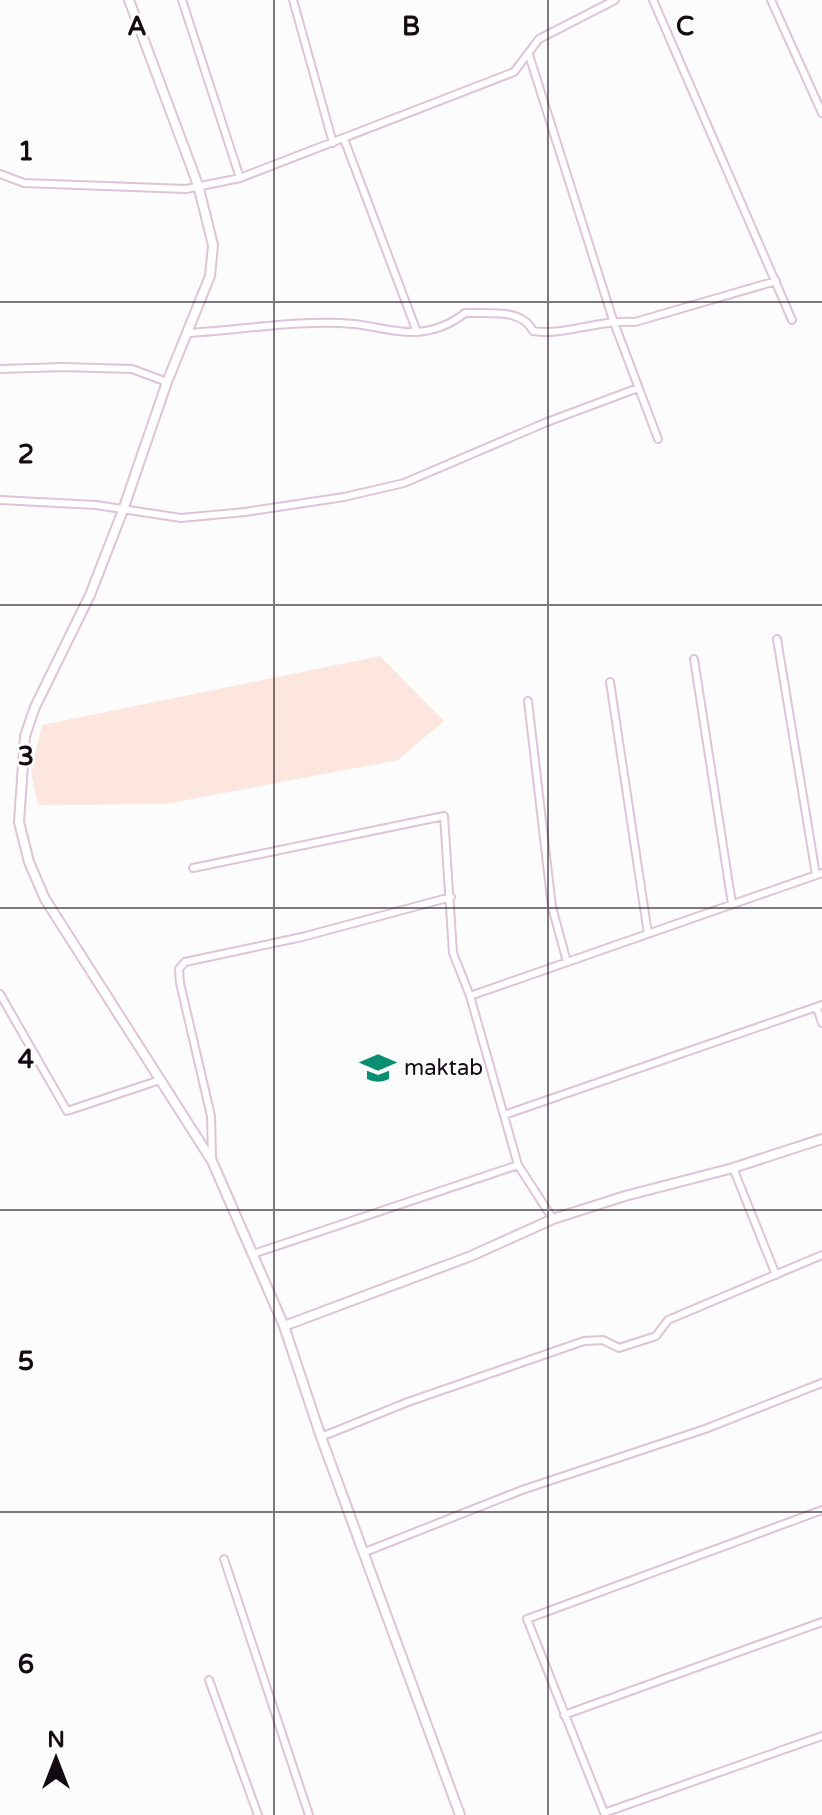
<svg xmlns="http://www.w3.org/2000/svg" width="822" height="1815" font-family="'Varela Round',sans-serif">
<rect width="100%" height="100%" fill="#fcfcfc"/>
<path fill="#fde6de" d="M380 656 444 721 398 760 166 804 38 805 31 772 42 725Z"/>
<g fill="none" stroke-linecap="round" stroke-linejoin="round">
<g stroke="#dec4d8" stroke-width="10">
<path id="street" d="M182 0 240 178
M293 0 333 143
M653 0 792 320
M771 0 822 113
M529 55 613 320 658 439
M344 139 417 332
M0 174 24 183 186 189 240 178 514 72 539 39 615 0
M188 333C243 330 299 319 354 324 375 326 394 333 415 332 435 331 450 325 465 313 488 314 522 308 533 331 566 336 599 319 635 322L776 281
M0 369 63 367 132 369 167 382
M0 500 96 505 181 518 245 512 344 497 404 483 547 422 638 388
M777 639 816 875
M694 659 732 904
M610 682 648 934
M528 701 552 907 567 962
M193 868 444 816 453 953 470 996 518 1165 553 1219
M0 994 67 1111 160 1080
M470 996 822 873
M817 1008 822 1023
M504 1115 822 1005
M212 1158 211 1116 180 983 179 969 185 962 302 937 451 897
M733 1168 776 1275
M253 1254 518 1165
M321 1437 408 1402 584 1341 603 1340 619 1348 656 1336 668 1320 822 1255
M365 1552 522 1490 705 1429 822 1383
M224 1559 309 1815
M209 1680 258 1815
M564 1715 822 1622
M604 1813 822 1736
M605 1815 527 1619 822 1510"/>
</g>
<g stroke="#dec4d8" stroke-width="12">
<path id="secondary" d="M129 0 198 185 213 245 210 276 167 382 123 510 90 595 35 707 25 736 19 822 29 862 45 899 212 1161 284 1326 321 1437 460 1815
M284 1326 471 1256 553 1219 625 1196 733 1168 822 1139"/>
</g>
<use href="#street" stroke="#fff" stroke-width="6"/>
<use href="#secondary" stroke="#fff" stroke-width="8"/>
</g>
<path fill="none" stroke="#140b12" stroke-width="2" stroke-opacity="0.55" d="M274 0V1815M548 0V1815M0 302H822M0 605H822M0 908H822M0 1210H822M0 1512H822"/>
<defs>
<g id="school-bare" transform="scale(2.76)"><path d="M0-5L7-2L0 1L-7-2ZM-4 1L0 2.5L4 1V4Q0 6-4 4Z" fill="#0b8d72" stroke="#fcfcfc" stroke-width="2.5" paint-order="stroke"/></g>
</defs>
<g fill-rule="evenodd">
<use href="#school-bare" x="378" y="1068"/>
</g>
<g text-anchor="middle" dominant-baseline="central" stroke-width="6" stroke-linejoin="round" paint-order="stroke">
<g font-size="22" fill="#140b12" stroke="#fcfcfc" text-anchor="start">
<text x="404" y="1068">maktab</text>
</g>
</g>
<g font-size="26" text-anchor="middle" font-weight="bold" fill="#140b12" stroke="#fcfcfc" stroke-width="6" stroke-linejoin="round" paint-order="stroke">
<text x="137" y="35">A</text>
<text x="411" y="35">B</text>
<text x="685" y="35">C</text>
<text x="26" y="160">1</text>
<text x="26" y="463">2</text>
<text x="26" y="765">3</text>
<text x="26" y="1068">4</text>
<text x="26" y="1370">5</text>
<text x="26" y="1673">6</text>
</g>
<g transform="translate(56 1759)" stroke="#fcfcfc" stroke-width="6" paint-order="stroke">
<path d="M0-6L14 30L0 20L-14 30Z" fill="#140b12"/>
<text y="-12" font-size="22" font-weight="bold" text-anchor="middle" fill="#140b12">N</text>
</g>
</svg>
